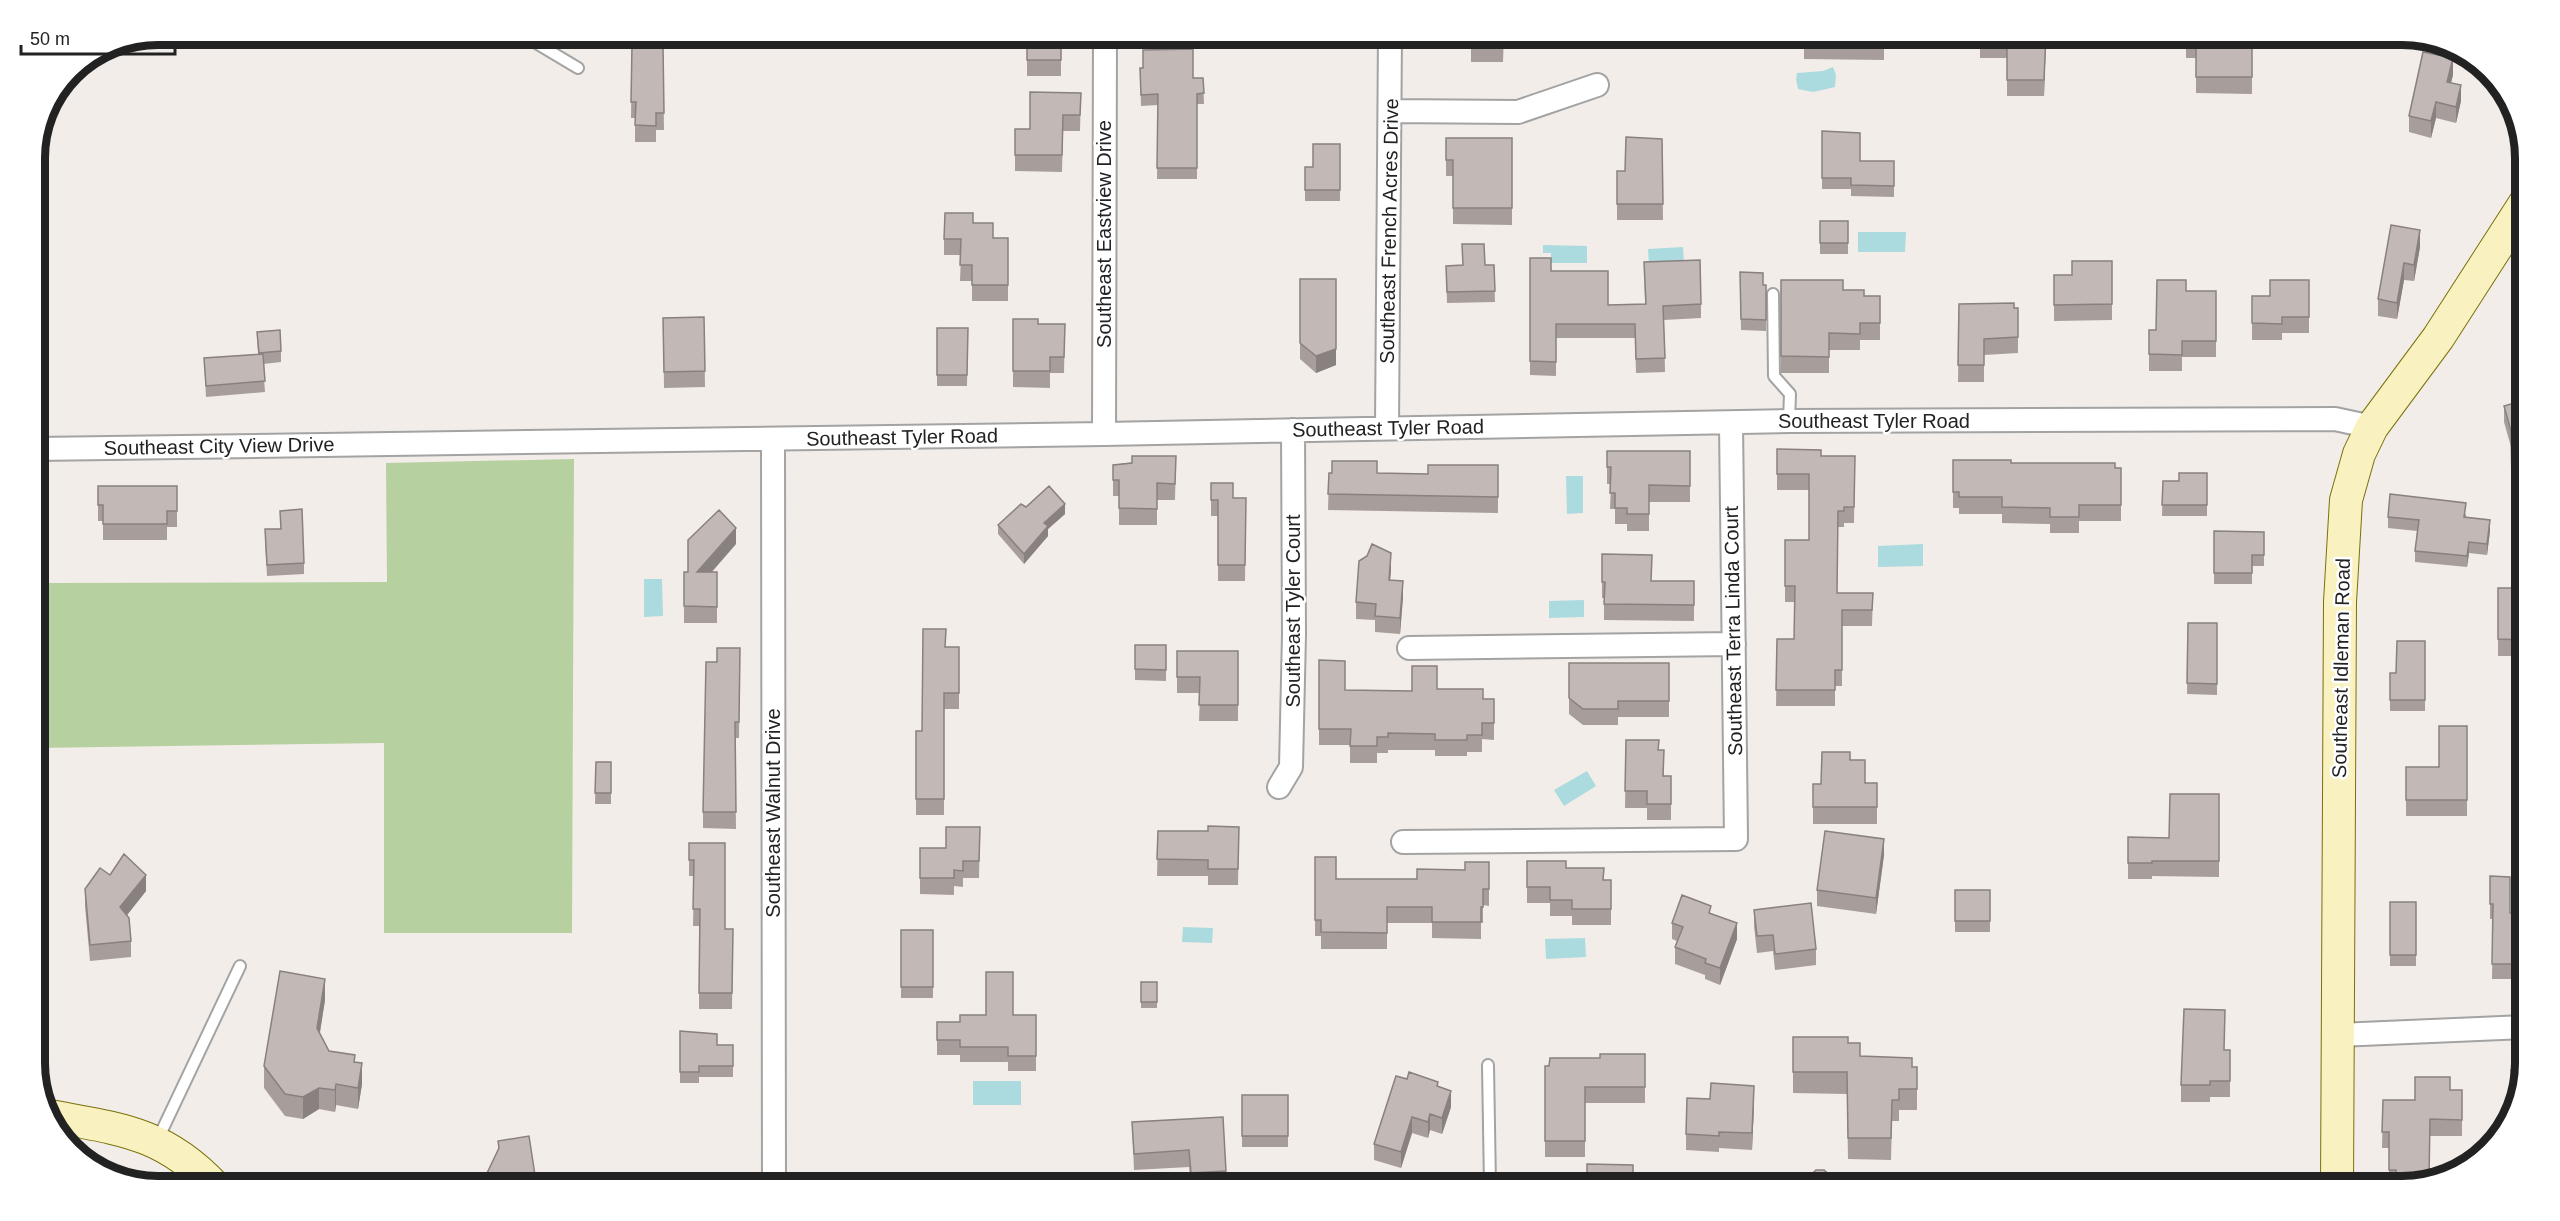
<svg xmlns="http://www.w3.org/2000/svg" width="2560" height="1221" font-family="Helvetica,sans-serif">
<rect width="100%" height="100%" fill="#f2ede9"/>
<path fill="#b6d09f" d="M574 459 572 933H384V743L35 748V466H48L49 583 387 582 386 463Z"/>
<path fill="#abdbde" d="M1833 67 1836 75 1835 87 1813 92 1798 89 1796 79 1797 73 1823 71Z
M1858 232H1906L1905 252H1858Z
M1543 245 1587 246V263H1551V253H1543Z
M1683 247 1684 264 1649 266 1648 249Z
M1566 476H1583V513L1567 514Z
M1923 544V566L1878 567V546Z
M644 579H662L663 616 644 617Z
M1584 600V617L1549 618V601Z
M1587 771 1596 786 1564 806 1554 790Z
M1183 927 1213 928 1212 943 1182 942Z
M1585 938 1586 957 1546 959 1545 939Z
M973 1081H1021V1105H973Z"/>
<g fill="none" stroke-linecap="round" stroke-linejoin="round">
<g stroke="#a3a3a3" stroke-width="14">
<path id="service" d="M521 34 578 68
M304 36 386 38 412 34
M1773 294 1774 376 1790 394 1789 421
M1488 1065 1490 1186
M157 1141 240 966"/>
</g>
<g stroke="#a3a3a3" stroke-width="26">
<path id="minor" d="M1390 111 1518 112 1597 85
M1387 427 1390 34
M1104 434 1105 34
M773 439 774 1186
M35 449 1104 434 1789 421 2335 419 2372 427
M1409 648 1734 644
M1279 787 1291 767 1294 634 1293 430
M1403 842 1736 839 1731 423
M2338 1035 2525 1027"/>
</g>
<g stroke="#7a7108" stroke-width="34">
<path id="secondary" d="M50 1116C119 1129 163 1132 214 1186
M2337 1186 2340 602 2346 500 2359 454 2372 427 2438 338 2525 203"/>
</g>
<use href="#service" stroke="#fff" stroke-width="10"/>
<use href="#minor" stroke="#fff" stroke-width="22"/>
<use href="#secondary" stroke="#f9f1c0" stroke-width="32"/>
</g>
<path fill="#a79e9c" d="M968 34H991V40H968Z
M1027 34H1061V76H1027Z
M1444 34H1504L1503 62H1471V42H1444Z
M1581 34H1628V49H1581Z
M1804 34H1884V60L1804 59Z
M1980 34H2046L2044 96H2007V58H1980Z
M2186 34H2252V94L2196 93V58H2186Z
M632 45H663L664 130H656V142H635V118H631Z
M1140 68 1193 78H1203L1204 104H1197V179H1157L1158 105 1141 106Z
M2453 75 2451 82 2461 101 2456 123 2436 118 2431 138 2409 132V116Z
M1081 93 1080 131H1063L1062 172 1015 171V129H1030Z
M1822 131 1860 161H1894V197L1851 196V189H1822Z
M1446 138H1512V225L1453 224V176H1446Z
M1662 139 1663 220H1617V171H1625Z
M1340 144V201H1305V167H1313Z
M1820 221H1848V254H1820Z
M973 223 993 238H1008V301H972V281H960L961 255H944V239Z
M2391 225 2420 247 2414 281 2404 280 2397 319 2378 316V299Z
M35 245H48V284H35Z
M1530 258 1551 271 1608 305 1645 304 1644 262 1701 304V318L1664 320 1665 372 1636 373 1635 338H1556V376L1530 375Z
M2112 261V320L2054 321V275H2072Z
M1494 265 1495 302 1447 303 1446 266Z
M1740 272 1763 285H1766V331L1741 330Z
M1300 279 1336 365 1316 373 1300 359Z
M1781 280 1843 290 1864 296H1880V340H1860V350H1829V373H1781Z
M2309 280V333H2282V340H2252V296H2270Z
M2186 291H2216V357H2182V371H2149V330H2156Z
M1959 304 2018 308V353L1984 355V382H1958Z
M704 317 705 387 664 388 663 318Z
M1013 319 1038 324H1065L1064 373H1050V388L1013 387Z
M937 328H968L967 386H937Z
M257 332 281 351V362L263 364 265 392 206 397 204 358 258 354Z
M2525 400V497L2512 496 2511 447 2504 422V406Z
M1777 449 1821 456H1855L1854 523H1844V527H1838L1837 593H1873L1872 626H1842V686H1835V706H1776L1777 639H1794V602H1785V540H1809V490H1777Z
M1607 451H1690V502H1649V531H1627V524H1615V509H1610L1611 484H1607Z
M1176 456 1175 500H1157V525H1119V496H1113V465Z
M1953 460 2121 468V521H2079V533H2050V524L2002 523V514H1959V508H1953Z
M1498 465V513L1328 510 1329 473 1428 474Z
M2207 473V516H2162L2163 481H2179Z
M1211 483 1233 498H1246L1245 581H1218V516H1211Z
M98 486H177V527H167V540H103V521H98Z
M1026 507 1065 514 1048 529V536L1024 564 998 534V525Z
M2466 514V517L2490 531 2487 555 2469 553 2467 567 2415 562V551L2417 531 2388 528V517Z
M281 529 304 563V574L267 576 265 540Z
M2214 531 2264 532V566H2252V584H2214Z
M736 544 712 572H717V623H684V572H688Z
M1602 554 1652 581H1694V621L1604 620V598H1602Z
M1367 556 1391 569 1390 580 1403 597 1400 634 1375 632V620L1356 619V602Z
M2498 588H2525V656H2498Z
M2188 623H2217V695L2187 694Z
M2425 641V711H2390V673H2396Z
M1135 645H1166V681L1135 680Z
M946 647H959V709H944V815H916V731H922Z
M740 648 739 738H735L736 829 703 828V812L717 662Z
M1177 651H1238V721H1199L1200 693H1177Z
M1319 660 1345 690 1412 691 1437 689 1483 699H1494V740L1482 739V752H1467V756H1435V750H1388V753H1377V763H1350V745H1319Z
M1569 663H1669V717H1618V725H1583L1569 714Z
M2467 726V816H2406V767H2439Z
M1626 740 1659 750 1664 776H1671V820H1647V808H1625Z
M1850 760 1865 783H1877V824H1813V784H1821Z
M596 762H611V804H595Z
M2219 794V877L2152 876V879H2128V837L2169 838Z
M980 827 979 878H963V887L954 886V895L920 894V848H946Z
M1239 827 1238 885H1208V876H1157L1158 831H1208Z
M689 843 725 929H733L732 1009H699V926H693L694 876H689Z
M1884 855 1876 914 1817 906V890Z
M1315 857 1336 879H1417L1465 870 1489 862V906L1483 905V923H1481V939L1432 938V923H1387V949H1321V936H1315Z
M1527 861 1566 868 1604 880H1611V925H1572V916H1550V903H1527Z
M110 875 146 891 127 915 131 941V957L90 961 85 906V889Z
M2490 876 2510 913H2525V979H2492L2493 919H2490Z
M1955 890H1990V932H1955Z
M2390 902H2416V966H2390Z
M1754 910 1816 949V965L1775 970 1773 951 1757 953 1754 926Z
M1711 913 1737 939 1720 985 1705 979V975L1675 964V947L1677 941 1672 939V923Z
M901 930H933V998H901Z
M1141 982H1157V1008H1141Z
M325 1000 320 1033 329 1051 355 1062 362 1084 358 1109 336 1105 335 1112 319 1109 303 1119 285 1116 264 1088V1066Z
M1013 1015H1036V1071H1008V1062H960V1055H937V1022H960Z
M680 1031 717 1045H733V1077H699V1083H680Z
M1793 1037 1848 1043 1860 1056 1912 1067H1917V1110H1899V1121H1892L1891 1160 1848 1159 1847 1094 1793 1093Z
M2225 1050H2230V1097H2210V1102H2181V1085Z
M1645 1054V1103H1585V1157H1545V1066L1600 1058Z
M2511 1070H2524L2513 1116H2511Z
M1407 1079 1438 1087 1451 1107 1442 1134 1430 1130 1428 1138 1412 1133 1401 1168 1374 1160V1144Z
M2450 1090H2462V1136H2430L2402 1186H2389V1148H2382L2383 1100H2415Z
M1242 1095H1288V1147H1242Z
M1710 1099 1754 1103 1752 1150 1719 1148V1152L1686 1150V1134Z
M1223 1117 1226 1171V1186H1191L1189 1167 1134 1170 1132 1122Z
M498 1141 535 1175V1186H482V1174L487 1173 498 1150Z"/>
<path fill="#88817f" d="M2046 34 2044 96V80Z
M2453 58V75L2447 98V82Z
M2461 85V101L2456 123V107Z
M2436 102V118L2431 138V121Z
M2420 230V247L2414 281V265Z
M2404 263V280L2397 319V303Z
M1336 279V365L1316 373V356Z
M1065 504V514L1048 529V536L1024 564V554L1044 523Z
M2490 520V531L2487 555V544Z
M736 528V544L697 588V572Z
M2469 542V553L2467 567V556Z
M1391 553V569L1389 596V580Z
M1403 581V597L1400 634V618Z
M1884 839V855L1876 914V898Z
M146 875V891L120 924V907Z
M1737 923V939L1720 985V968Z
M325 979V1000L317 1049V1028Z
M362 1063V1084L358 1109V1088Z
M336 1084V1105L335 1112V1090Z
M1754 1086V1103L1752 1150V1133Z
M319 1088V1109L303 1119V1097Z
M1451 1091V1107L1442 1134V1118Z
M1430 1114V1130L1428 1138V1122Z
M1412 1117V1133L1401 1168V1152Z"/>
<path fill="#c2b8b5" stroke="#88817f" stroke-width="1.5" d="M1027 34H1061V60H1027Z
M1471 34H1504L1503 46H1471Z
M1804 34H1884V43H1804Z
M1980 34H2046L2044 80H2007V42H1980Z
M2186 34H2252V77H2196V42H2186Z
M632 45H663L664 113H656V126L635 125 636 102H631Z
M1193 49V78H1203L1204 93 1197 94V168H1157L1158 94 1141 95 1140 68H1143V50Z
M2423 52 2453 58 2447 82 2461 85 2456 107 2436 102 2431 121 2409 116Z
M1030 92 1081 93 1080 115H1063L1062 155H1015V129H1030Z
M1822 131 1860 133V161H1894V186L1851 185V178H1822Z
M1626 137 1662 139 1663 204H1617V171H1625Z
M1446 138H1512V208H1453V160H1446Z
M1313 144H1340V190H1305V167H1313Z
M945 213H973V223H993V238H1008V285H972V265H960L961 239H944Z
M1820 221H1848V243H1820Z
M2391 225 2420 230 2414 265 2404 263 2397 303 2378 299Z
M1462 244H1484L1485 265H1494L1495 291 1447 292 1446 266 1463 265Z
M35 245H48V267H35Z
M1530 258H1551V271H1608V305L1646 304 1644 262 1700 260 1701 304 1663 306 1665 358 1636 359 1635 324H1556V362L1530 361Z
M2072 261H2112V304L2054 305V275H2072Z
M1740 272 1763 273V285H1766V320L1741 319Z
M1300 279H1336V349L1316 356 1300 343Z
M1781 280H1843V290H1864V296H1880V323H1860V334L1829 333V357L1781 356Z
M2157 280H2186V291H2216V341H2182V355L2149 354V330H2156Z
M2270 280H2309V317H2282V324L2252 323V296H2270Z
M2014 303V308H2018V337L1984 339V365H1958L1959 304Z
M704 317 705 371 664 372 663 318Z
M1013 319H1038V324H1065L1064 357H1050V371H1013Z
M937 328H968L967 375H937Z
M280 330 281 351 259 353 257 332Z
M263 354 265 381 206 386 204 358Z
M2525 400V481L2512 480 2511 431 2504 406Z
M1777 449 1821 450V456H1855L1854 507H1844V511H1838L1837 593H1873L1872 610H1842V670H1835V690H1776L1777 639H1794L1795 586H1785V540H1809V474H1777Z
M1607 451H1690V486L1649 485V514H1627V508H1615V493H1610L1611 467H1607Z
M1132 456H1176L1175 484 1157 483V509L1119 508V480H1113V465L1132 463Z
M1953 460H2011V463H2115V468H2121V505H2079V517H2050V508L2002 507V497H1959V492H1953Z
M1332 461H1377V473L1428 474V465H1498V497L1328 494 1329 473H1332Z
M2179 473H2207V505H2162L2163 481H2179Z
M1211 483H1233V498H1246L1245 565H1218V500H1211Z
M98 486H177V511H167V524H103V505H98Z
M1049 486 1065 504 1044 523 1048 526 1024 554 998 525 1021 504 1026 507Z
M2390 494 2466 503 2464 517 2490 520 2487 544 2469 542 2467 556 2415 551 2419 520 2388 517Z
M302 509 304 563 267 565 265 529H281L280 511Z
M719 510 736 528 697 572H717V607L684 606V572H688V540Z
M2214 531 2264 532V555H2252V573H2214Z
M1372 544 1391 553 1389 580 1403 581 1400 618 1375 616 1376 604 1356 602 1359 561 1367 556Z
M1602 554 1652 555 1651 581H1694V605L1604 604 1605 582H1602Z
M2498 588H2525V640L2498 639Z
M2188 623H2217V684L2187 683Z
M923 629H946L945 647H959V693H944V799H916V731H922Z
M2397 641H2425V700H2390V673H2396Z
M1135 645H1166V670L1135 669Z
M717 648H740L739 722H735L736 812H703L706 662H717Z
M1177 651H1238V705H1199L1200 677H1177Z
M1319 660 1345 661V690L1412 691V666H1437V689H1483V699H1494V723H1482V735H1467V740H1435V734L1388 733V737H1377V746H1350L1351 729H1319Z
M1569 663H1669V701H1618V709H1583L1569 698Z
M2439 726H2467V800H2406V767H2439Z
M1626 740H1659L1658 750H1664L1663 776H1671V804H1647V791H1625Z
M1822 752H1850V760H1865V783H1877V807H1813V784H1821Z
M596 762H611V793H595Z
M2170 794H2219V861H2152V863H2128V837L2169 838Z
M1208 826 1239 827 1238 869H1208V860L1157 859 1158 831H1208Z
M946 827H980L979 861H963V871L954 870V878H920V848H946Z
M1825 831 1884 839 1876 898 1817 890Z
M689 843H725V929H733L732 993H699L700 909H693L694 860H689Z
M124 854 146 875 120 907 129 918 131 941 90 945 85 889 100 868 110 875Z
M1315 857H1336V879H1417V869L1465 870V862H1489V889H1483V907H1481V922H1432V907H1387V933L1321 932V920H1315Z
M1527 861H1566V868H1604L1603 880H1611V909H1572V900H1550V887H1527Z
M2490 876 2510 877V913H2525V964H2492L2493 904H2490Z
M1955 890H1990V921H1955Z
M1682 895 1711 906 1709 913 1737 923 1720 968 1705 963 1706 959 1675 947 1683 927 1672 923Z
M2390 902H2416V955H2390Z
M1811 903 1816 949 1775 954 1773 935 1757 936 1754 910Z
M901 930H933V987H901Z
M280 971 325 979 317 1028 329 1051 355 1055 354 1062 362 1063 358 1088 336 1084 335 1090 319 1088 303 1097 285 1094 264 1066Z
M986 972H1013V1015H1036V1056H1008V1047H960V1040H937V1022H960V1015H986Z
M1141 982H1157V1002H1141Z
M2184 1009 2225 1010 2224 1050H2230V1081H2210V1085H2181Z
M680 1031 717 1034V1045H733V1066H699V1072H680Z
M1793 1037H1848V1043H1860V1056L1912 1058V1067H1917V1089H1899V1100H1892L1891 1138H1848L1847 1072H1793Z
M1600 1054H1645V1087H1585V1141H1545V1066H1549L1550 1058H1600Z
M2511 1070H2524L2517 1100H2511Z
M1409 1072 1438 1082 1437 1086 1451 1091 1442 1118 1430 1114 1428 1122 1412 1117 1401 1152 1374 1144 1396 1076 1407 1079Z
M2415 1077H2450V1090H2462V1120L2430 1119 2429 1178 2402 1186H2396V1170H2389V1132H2382L2383 1100H2415Z
M1711 1083 1754 1086 1752 1133 1719 1132V1136L1686 1134 1687 1098 1710 1099Z
M1242 1095H1288V1136H1242Z
M1223 1117 1226 1171 1191 1173 1189 1150 1134 1154 1132 1122Z
M529 1136 535 1175 527 1176 529 1186H484L482 1174 487 1173 499 1148 498 1141Z
M1587 1164 1633 1165V1186H1561V1178H1587Z
M1816 1170H1824L1842 1186H1799Z
M1282 1177H1304L1303 1186H1282Z"/>
<g text-anchor="middle" dominant-baseline="central" stroke-width="5" stroke-linejoin="round" paint-order="stroke">
<g font-size="20" fill="#222" stroke="#fff">
<text transform="translate(1389 231) rotate(-89)">Southeast French Acres Drive</text>
<text transform="translate(1104 234) rotate(-90)">Southeast Eastview Drive</text>
<text x="1874" y="421">Southeast Tyler Road</text>
<text transform="translate(1388 428) rotate(-1)">Southeast Tyler Road</text>
<text transform="translate(902 437) rotate(-1)">Southeast Tyler Road</text>
<text transform="translate(219 446) rotate(-1)">Southeast City View Drive</text>
<text transform="translate(1293 611) rotate(-90)">Southeast Tyler Court</text>
<text transform="translate(1733 631) rotate(-91)">Southeast Terra Linda Court</text>
<text transform="translate(2341 668) rotate(-89)">Southeast Idleman Road</text>
<text transform="translate(773 813) rotate(-90)">Southeast Walnut Drive</text>
</g>
</g>
<path d="M0 0H2560V1221H0ZM158 45H2402A113 113 0 0 1 2515 158V1063A113 113 0 0 1 2402 1176H158A113 113 0 0 1 45 1063V158A113 113 0 0 1 158 45Z" fill="#fff" fill-rule="evenodd"/>
<path fill="none" stroke="#222" stroke-width="8" d="M158 45H2402A113 113 0 0 1 2515 158V1063A113 113 0 0 1 2402 1176H158A113 113 0 0 1 45 1063V158A113 113 0 0 1 158 45Z"/>
<path d="M21 45v9h154v-9" fill="none" stroke="#222222" stroke-width="3"/>
<text x="30" y="45" font-size="18" fill="#222222" stroke="#ffffff" stroke-width="4.5" paint-order="stroke">50 m</text>
</svg>
